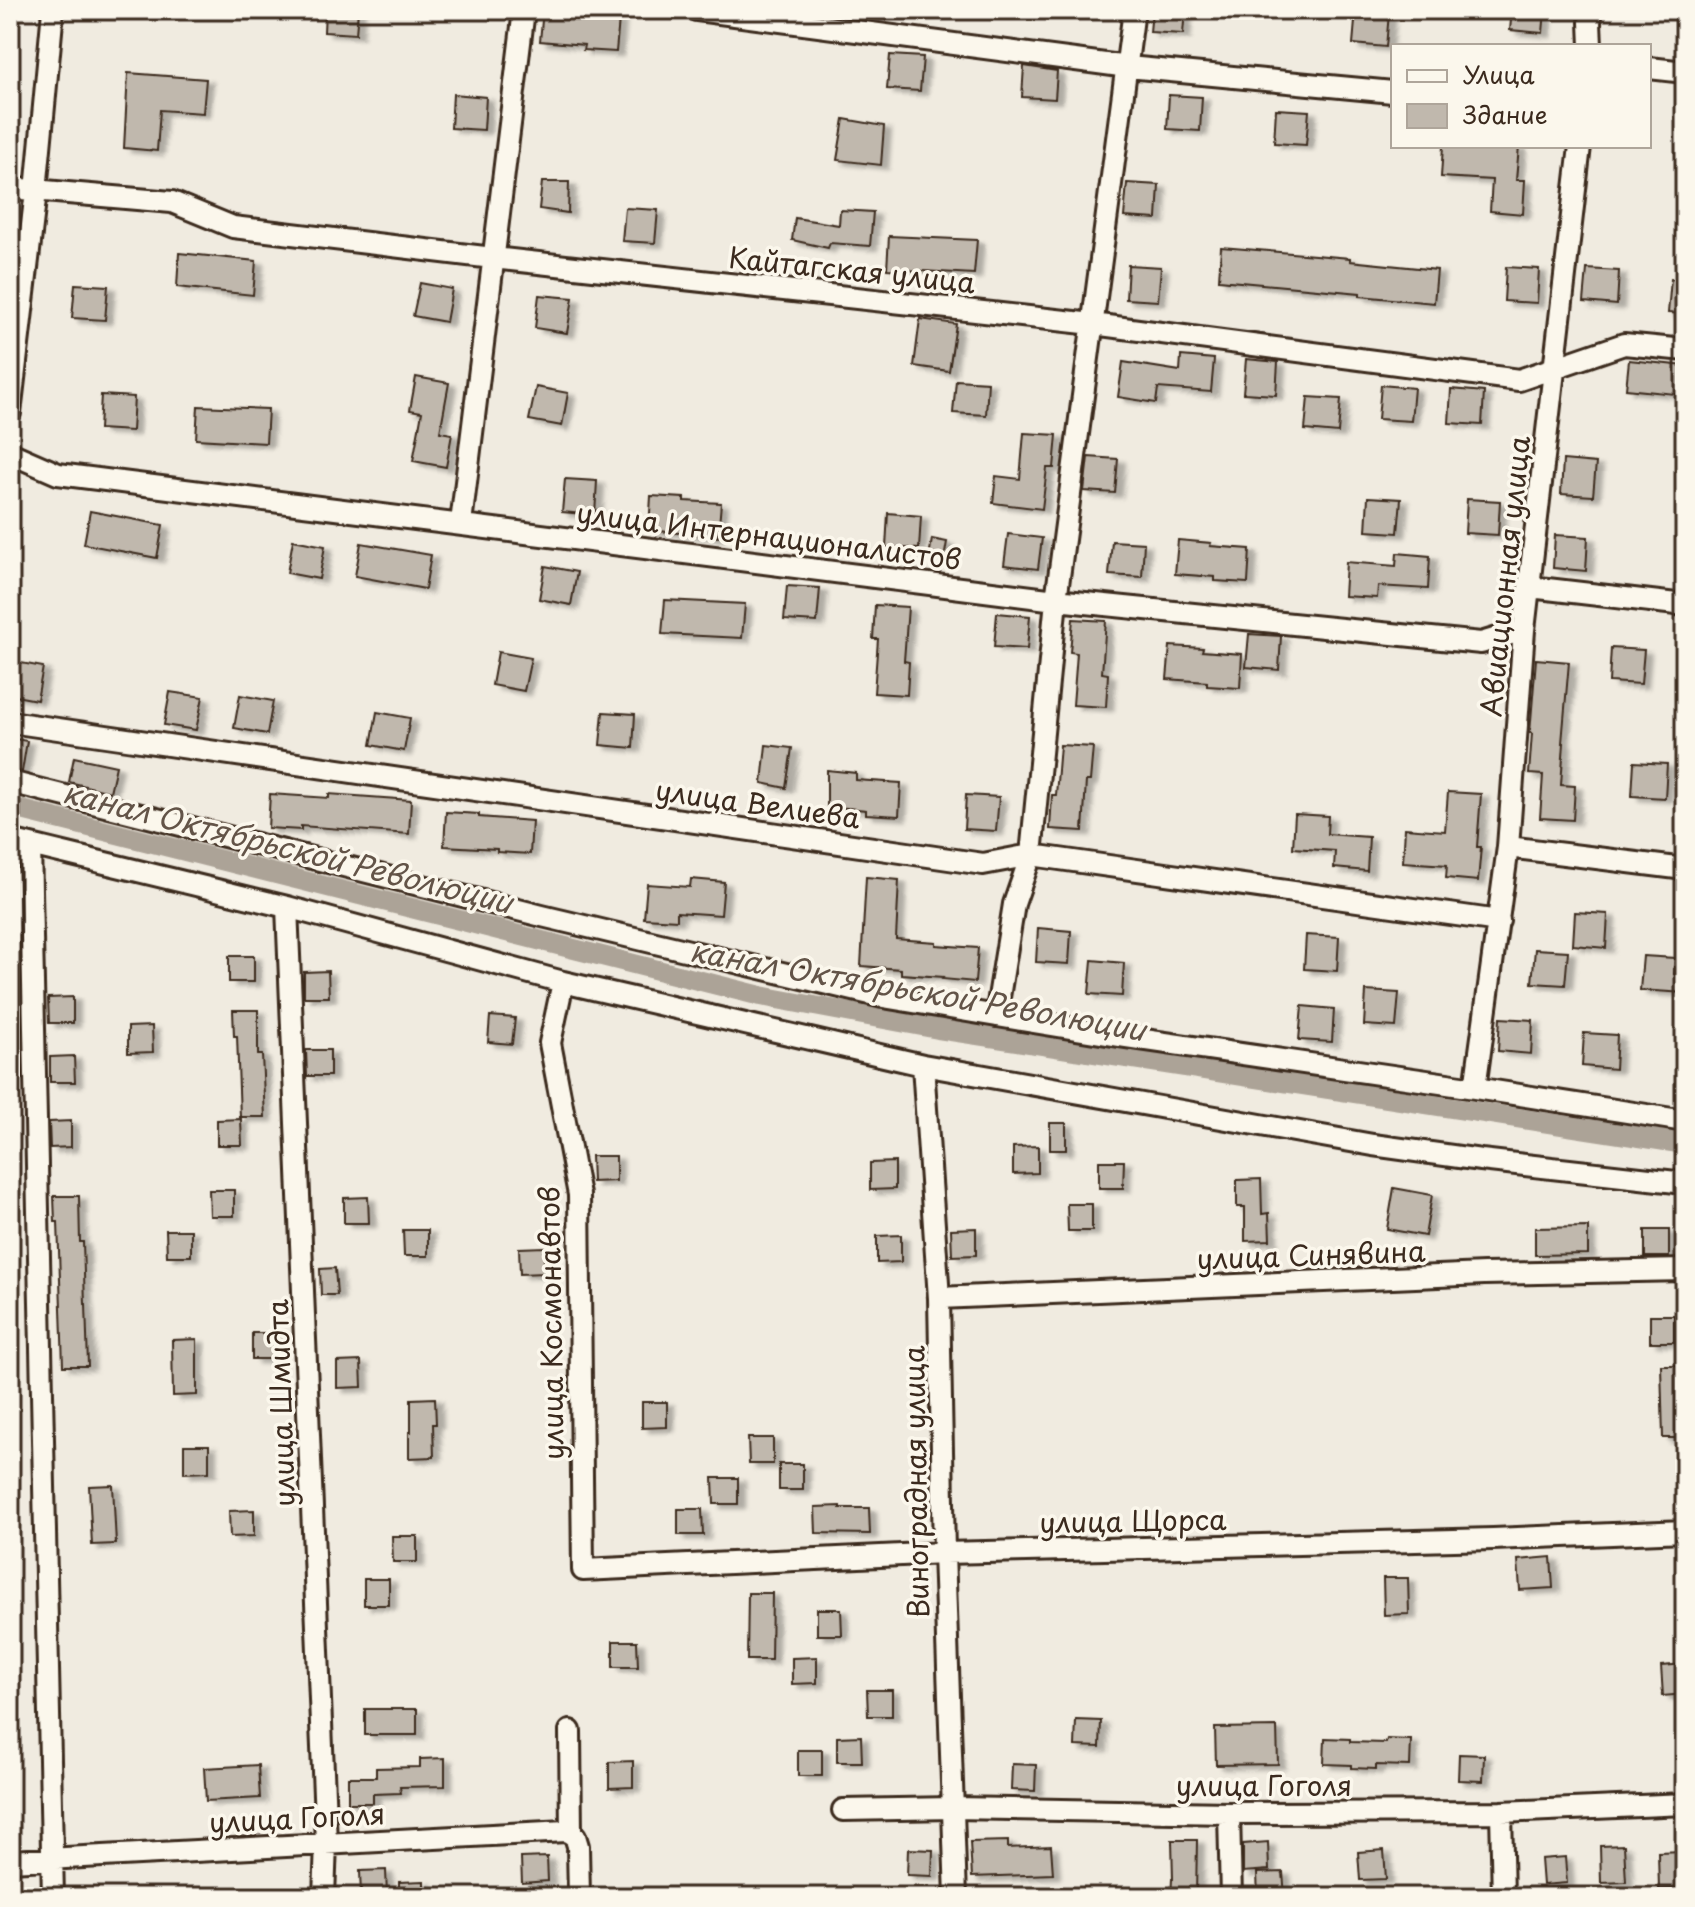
<svg xmlns="http://www.w3.org/2000/svg" width="1695" height="1907" font-family="'Playpen Sans',sans-serif">
<defs>
<filter id="shadow"><feDropShadow dx="7" dy="4" stdDeviation="2" flood-color="#0004"/></filter>
</defs>
<rect width="100%" height="100%" fill="#f0ebe0"/>
<filter id="ink" filterUnits="userSpaceOnUse"><feTurbulence type="fractalNoise" baseFrequency=".0125" numOctaves="2"/><feDisplacementMap in="SourceGraphic" scale="16" xChannelSelector="R" yChannelSelector="G"/><feConvolveMatrix kernelMatrix="1 2 1 2 8 2 1 2 1" color-interpolation-filters="sRGB"/></filter>
<g filter="url(#ink)">
<g fill="none" stroke-linecap="round" stroke-linejoin="round">
<path stroke="#aca397" stroke-width="20" d="M10 807 761 996 938 1029 1685 1144"/>
</g>
<path fill="#c0b8ad" stroke="#3b2a1e" stroke-width="2" filter="url(#shadow)" d="M325 10H358L356 34 324 32Z
M543 10H576L575 16 619 19 616 52 583 50 584 45 540 41Z
M1152 10H1185L1183 34 1150 32Z
M1356 10 1389 13 1386 47 1353 44Z
M1512 10H1545L1543 33 1510 30Z
M890 55 923 57 920 91 887 89Z
M1024 66 1057 71 1055 99 1022 97Z
M128 73 206 79 203 113 160 110 157 151 124 148Z
M453 94 486 97 484 130 451 128Z
M1169 95 1202 97 1200 131 1167 129Z
M1276 109 1309 111 1306 145 1274 143Z
M844 119 884 126 881 165 837 160Z
M1443 146H1519L1516 180H1525L1523 214 1490 211 1492 180 1441 177Z
M542 182H569L568 213 539 209Z
M1127 183 1159 185 1157 219 1124 217Z
M625 208 658 210 655 243 622 241Z
M840 210 873 212 870 246 830 243 828 248 792 240 795 218 839 225Z
M889 236 977 240 974 274 887 269Z
M1221 247 1350 258V261L1437 270 1434 303 1360 296V293L1219 280Z
M179 253 256 261 253 295 177 287Z
M1128 265 1161 267 1158 301 1126 299Z
M1506 267 1539 269 1537 303 1504 301Z
M1587 269 1619 271 1617 305 1584 302Z
M1671 279 1685 280V314L1668 313Z
M420 283 452 289 446 322 413 316Z
M75 284 108 286 105 320 72 318Z
M539 295 573 298 567 333 535 328Z
M920 319 956 324 949 371 914 366Z
M1181 356 1214 359 1211 392 1158 388 1156 403 1118 397 1123 362 1180 371Z
M1246 359 1278 362 1276 395 1243 393Z
M1629 360 1685 366V395L1626 389Z
M416 377 449 383 440 432 452 434 446 467 413 461 422 412 410 410Z
M956 380 988 382 986 415 953 413Z
M1381 385 1414 388 1411 421 1378 419Z
M536 387 568 393 562 426 529 420Z
M1451 389 1484 392 1482 425 1449 423Z
M101 395 134 397 132 431 99 429Z
M1308 397 1341 399 1338 433 1305 430Z
M198 406 268 409 266 443 196 439Z
M1024 433 1057 435 1054 468H1047L1042 509 993 503 996 476 1020 479Z
M1088 457 1118 459 1115 493 1084 491Z
M1563 460 1596 463 1593 496 1561 494Z
M565 479 597 481 595 515 562 512Z
M651 496 684 498V501L721 503 718 537 649 530Z
M1368 497 1401 499 1398 533 1366 531Z
M1467 499 1500 501 1498 535 1465 533Z
M90 511 163 525 157 558 84 544Z
M888 513 921 516 919 549 886 547Z
M1008 534 1042 538 1038 569 1004 565Z
M1555 535 1588 537 1586 571 1553 568Z
M932 539 947 542 944 559 929 557Z
M293 540 325 546 319 579 287 573Z
M1178 540 1211 543 1210 546 1250 549 1248 583 1215 581V577L1175 574Z
M1112 541 1144 543 1142 577 1109 575Z
M361 543 431 555 425 589 355 576Z
M1397 553 1430 556 1428 589 1378 586 1377 598 1344 596 1346 562 1396 566Z
M545 566 577 572 571 605 539 599Z
M787 586 820 588 817 622 784 620Z
M665 600 745 604 742 638 662 634Z
M875 605 908 607 904 661 909 662 907 695 874 693 878 639H873Z
M997 613 1030 616 1027 649 994 647Z
M1073 619 1106 621 1102 673 1108 674 1106 707 1073 705 1077 653 1070 652Z
M1249 634 1281 636 1279 670 1246 667Z
M1170 646 1203 648 1202 651 1242 654 1240 688 1207 686V682L1167 679Z
M1611 648 1644 650 1641 684 1609 682Z
M498 652 531 658 524 691 492 685Z
M1536 659 1569 662 1562 743H1564L1561 785 1575 786 1573 820 1540 818 1543 775 1529 774 1532 733H1530Z
M10 661 43 667 37 700 10 695Z
M170 692 203 697 196 730 164 725Z
M240 695 273 701 267 734 234 728Z
M377 712 410 718 404 751 371 745Z
M603 712 635 714 633 748 600 745Z
M10 738 27 741 22 772 10 769Z
M766 745 792 748 786 788 762 783Z
M1060 745 1093 747 1090 781H1086L1083 831 1050 829 1052 795H1056Z
M74 757 116 766 110 792 69 782Z
M1634 762 1667 764 1665 798 1632 796Z
M827 770 856 773V780L901 783 899 816 866 814V810L827 806Z
M1448 792 1481 794 1477 847H1481L1478 881 1446 878 1447 865 1403 862 1405 828 1445 831Z
M270 794 329 798V794L411 800 409 834 301 826V830L268 828Z
M966 795 999 797 996 831 964 829Z
M446 812 479 814V817L532 821 530 854 497 852V849L444 846Z
M1295 814 1328 816 1327 834 1369 837 1367 871 1334 868 1335 851 1293 848Z
M866 877 899 880 896 939 936 942V945L978 948 975 982 942 979 943 977 901 974V969L861 966Z
M691 879 724 882 721 915 677 912V920L644 918 647 884 690 887Z
M1575 912 1608 914 1606 948 1573 945Z
M1038 928 1071 931 1069 964 1036 962Z
M1306 935 1339 937 1337 971 1304 969Z
M1535 949 1568 951 1565 985 1532 983Z
M229 956H254V982H229Z
M1643 956 1675 958 1674 974 1685 975V993L1640 990Z
M1092 960 1124 963 1122 996 1089 994Z
M328 971 329 997H304V972Z
M1366 991 1399 993 1396 1027 1364 1025Z
M73 997V1023H49L48 998Z
M1302 1006 1334 1009 1332 1042 1299 1040Z
M233 1010H258V1055H262L265 1117H240L237 1036H234Z
M490 1016 515 1018 512 1044 488 1042Z
M1500 1018 1533 1020 1531 1054 1498 1051Z
M152 1026 153 1052 128 1053V1027Z
M1584 1033 1617 1035 1615 1069 1582 1066Z
M306 1050H330V1076H307Z
M74 1056 75 1082H50V1057Z
M241 1119 242 1145H217V1120Z
M71 1121V1147L50 1148 49 1122Z
M1050 1123H1066V1150H1050Z
M1038 1146V1173L1013 1174V1147Z
M591 1156H616V1181L592 1182Z
M1099 1161H1124L1123 1188H1099Z
M895 1162V1189L870 1190V1163Z
M1261 1179 1262 1214 1269 1213 1270 1240 1245 1241V1207H1237V1180Z
M1394 1188 1432 1195 1425 1236 1387 1229Z
M209 1190H234V1216H210Z
M54 1196H79L80 1242H83L85 1304H86L88 1366H63L58 1222H55Z
M368 1197 369 1223H344V1198Z
M1067 1204H1092V1231H1068Z
M1588 1227V1254L1535 1255V1228Z
M976 1228V1255L952 1256 951 1229Z
M166 1230H191V1256H167Z
M403 1230H428V1256H404Z
M1645 1230H1669V1257H1645Z
M901 1235V1262L877 1263V1236Z
M544 1247V1273L520 1274 519 1248Z
M335 1268 337 1295H321L320 1269Z
M1650 1315H1674V1342H1650Z
M252 1333H276V1359H252Z
M197 1339V1395L173 1396 172 1340Z
M361 1361 362 1387 337 1388V1362Z
M1661 1365H1685V1438H1663Z
M435 1398 436 1424H433L434 1457 409 1458V1432H411V1399Z
M642 1402H667V1427L642 1428Z
M748 1438H773V1464H749Z
M184 1445H209V1472L184 1473Z
M779 1464H803V1490H779Z
M713 1478H738V1504H714Z
M113 1485 116 1544 92 1545 89 1486Z
M840 1506V1508H869L870 1534 816 1533 815 1507Z
M678 1509H702L703 1535H678Z
M254 1510V1536L230 1537 229 1511Z
M392 1536H417V1562H393Z
M1551 1557 1553 1588 1520 1590 1518 1560Z
M1383 1578H1408L1409 1614 1384 1615Z
M364 1579H389V1605H364Z
M748 1593H772L771 1660H747Z
M817 1609H841L842 1635H817Z
M613 1641H637L638 1667H613Z
M817 1657V1683L792 1684V1658Z
M1685 1664V1694L1663 1696 1661 1666Z
M867 1690H892V1716H868Z
M365 1709H417V1735H365Z
M1076 1720 1101 1721 1100 1747 1075 1746Z
M1277 1727 1278 1764 1216 1765 1215 1728Z
M861 1736 862 1762H837V1737Z
M1325 1738 1350 1739V1742L1386 1743 1387 1739 1411 1740 1410 1766 1376 1765V1769L1352 1768V1765L1324 1764Z
M798 1750H822V1776H798Z
M1459 1754 1484 1755 1483 1781 1458 1780Z
M445 1758V1786L400 1787 401 1793 373 1794V1803H348V1777H376V1768L420 1767V1759Z
M633 1761V1787L609 1788V1762Z
M1012 1764 1036 1765 1035 1791 1011 1790Z
M258 1765 260 1798 206 1801 204 1768Z
M1172 1840H1197L1196 1897H1171L1172 1879H1173Z
M1008 1841V1848L1051 1846 1053 1874 972 1877 970 1842Z
M1268 1842 1269 1870 1243 1872V1844Z
M1624 1845 1626 1882 1601 1883 1600 1846Z
M908 1849 933 1850 932 1876 907 1875Z
M1384 1850 1386 1879 1360 1880 1358 1852Z
M1683 1851 1684 1888 1659 1889 1658 1852Z
M547 1857 548 1881 522 1883 521 1858Z
M1565 1857 1567 1883 1543 1885 1541 1859Z
M386 1870 387 1894 361 1895 360 1871Z
M1283 1872 1285 1897H1258L1257 1873Z
M424 1881V1897H399V1882Z"/>
<g fill="none" stroke-linecap="round" stroke-linejoin="round">
<g stroke="#3b2a1e" stroke-width="26">
<path id="minor" d="M697 10 1128 67 1393 92
M1591 46 1590 22 1592 10
M1649 68 1685 72
M1580 146 1524 630 1508 847 1475 1088 1685 1121
M10 188 172 202 233 227 493 258 1093 324 1519 380 1624 344 1685 350
M10 413 36 191 53 10
M10 453 58 474 1056 600 1481 643 1524 630
M461 523 524 10
M1530 587 1685 605
M10 722 983 864 1031 855 1499 921
M10 782 542 916 883 997 1125 1037 1475 1088
M10 840 287 907 563 982 923 1065 1373 1145 1481 1160 1685 1183
M30 845 53 1897
M1508 847 1685 869
M287 907 326 1843 324 1897
M563 982 550 1043 579 1195 583 1570 944 1553 1493 1539 1685 1531
M996 1016 1014 904 1031 855 1056 600 1134 10
M923 1065 939 1298 944 1553 956 1897
M939 1298 1484 1274 1685 1270
M570 1731 571 1834
M843 1810 953 1808 1229 1813 1501 1812 1685 1804
M1501 1812 1503 1897
M1229 1813 1231 1897
M10 1861 566 1831 575 1836 578 1846 579 1897"/>
</g>
<use href="#minor" stroke="#fbf7ec" stroke-width="20"/>
</g>
</g>
<g text-anchor="middle" dominant-baseline="central" stroke-width="7" stroke-linejoin="round" paint-order="stroke">
<g font-size="28" fill="#3b2a1e" stroke="#fbf7ec">
<text transform="translate(852 269) rotate(6)">Кайтагская улица</text>
<text transform="translate(769 535) rotate(7)">улица Интернационалистов</text>
<text transform="translate(1504 576) rotate(-84)">Авиационная улица</text>
<text transform="translate(758 803) rotate(8)">улица Велиева</text>
<text transform="translate(1311 1254) rotate(-2)">улица Синявина</text>
<text transform="translate(550 1323) rotate(-91)">улица Космонавтов</text>
<text transform="translate(280 1403) rotate(-92)">улица Шмидта</text>
<text transform="translate(915 1482) rotate(-91)">Виноградная улица</text>
<text transform="translate(1133 1520) rotate(-1)">улица Щорса</text>
<text x="1264" y="1784">улица Гоголя</text>
<text transform="translate(297 1817) rotate(-3)">улица Гоголя</text>
</g>
<g font-size="30" font-style="italic" fill="#635448" stroke="#fbf7ec">
<text transform="translate(288 846) rotate(14)">канал Октябрьской Революции</text>
<text transform="translate(918 989) rotate(10)">канал Октябрьской Революции</text>
</g>
</g>
<rect width="1695" height="1907" fill="none" stroke="#fbf7ec" stroke-width="40"/>
<rect x="20" y="20" width="1655" height="1867" fill="none" stroke="#3b2a1e" stroke-width="3" filter="url(#ink)"/>
<rect x="1391" y="44" width="260" height="104" fill="#fbf7ec" stroke="#aea59a" stroke-width="2"/>
<rect x="1407" y="70" width="40" height="12" fill="#fbf7ec" stroke="#aea59a" stroke-width="2"/>
<text x="1463" y="84" font-size="24" fill="#3b2a1e">Улица</text>
<rect x="1407" y="104" width="40" height="24" fill="#c0b8ad" stroke="#aea59a" stroke-width="2"/>
<text x="1463" y="124" font-size="24" fill="#3b2a1e">Здание</text>
</svg>
